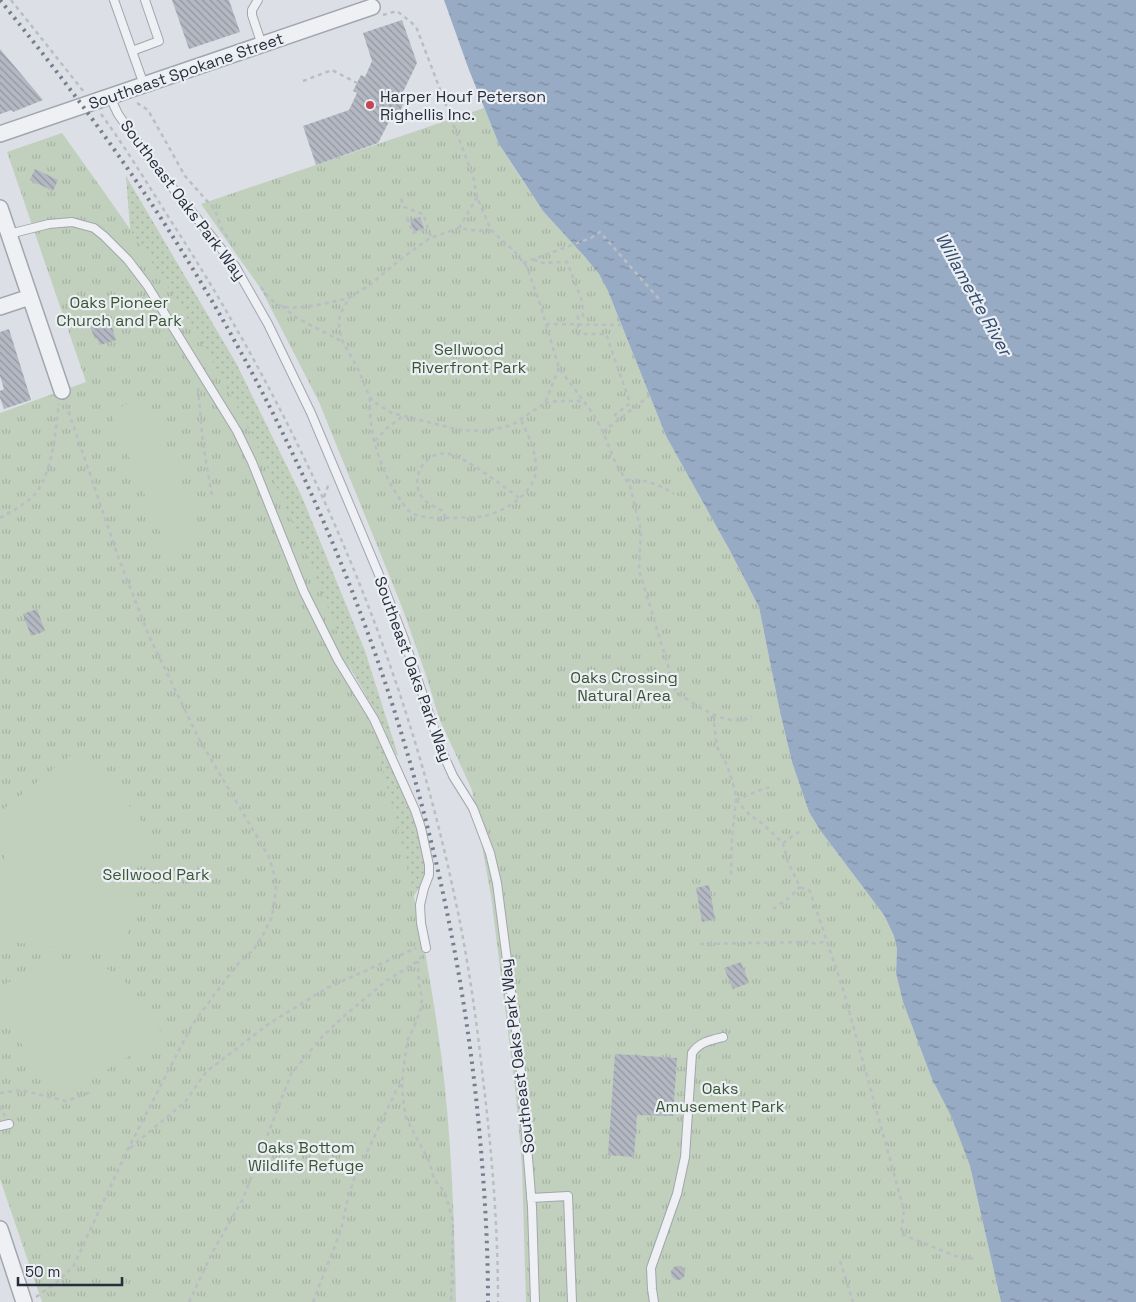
<svg xmlns="http://www.w3.org/2000/svg" width="1136" height="1302" font-family="'Space Grotesk',sans-serif">
<defs>
<pattern id="grass-dots" width="8" height="8" patternUnits="userSpaceOnUse" patternTransform="scale(1.25)"><rect width="8" height="8" fill="#c1cfbd"/><path d="M2 2h.1M6 6h.1" fill="none" stroke="#a6b2a3" stroke-width="1.8" stroke-linecap="round"/></pattern>
<pattern id="park-tufts" width="24" height="20" patternUnits="userSpaceOnUse" patternTransform="scale(1.25)"><rect width="24" height="20" fill="#c1cfbd"/><path d="M3 7l-1-3M5 7V3M7 7l1-3M15 17l-1-3M17 17v-4M19 17l1-3" fill="none" stroke="#a6b2a3"/></pattern>
<pattern id="water-ripples" width="26" height="14" patternUnits="userSpaceOnUse" patternTransform="scale(1.25)"><rect width="26" height="14" fill="#97abc4"/><path d="M2 4q2-2 4 0t4 0M15 11q2-2 4 0t4 0" fill="none" stroke="#7b8ca0"/></pattern>
<pattern id="building-back-hatch" width="6" height="6" patternUnits="userSpaceOnUse" patternTransform="scale(1.25)"><rect width="6" height="6" fill="#b3b8c2"/><path d="M-1 5l2 2M0 0l6 6M5-1l2 2" fill="none" stroke="#91969f"/></pattern>
</defs>
<rect width="100%" height="100%" fill="#dcdfe5"/>
<path fill="url(#grass-dots)" d="M126 176 236 363 302 497 365 651 398 755H396L379 718 348 664 132 255Z
M357 699C378 734 431 836 424 874 423 883 417 891 412 899Z"/>
<path fill="url(#park-tufts)" d="M484 108 494 130 499 144 520 177 543 211 585 257 599 274 608 291 666 436 729 549 759 607 780 712 792 762 809 812 820 830 884 915 894 936 897 949 896 973 903 1002 932 1079 951 1116 970 1166 1001 1302H526L522 1167 516 1096 491 896 472 790 439 718 425 672 402 607 319 402 261 289 201 204Z
M62 133C111 201 160 270 202 343 323 554 402 785 437 1025 451 1117 454 1209 456 1302H42L0 1179V413L86 382 7 152Z"/>
<path fill="#c1cfbd" d="M147 396 204 536 168 551 110 411Z
M76 751 86 752 161 845 135 865 125 954 0 941V895L5 852 0 846V812Z
M56 961C64 961 72 960 80 961 125 966 142 1001 163 1036L66 1094 49 1090 0 1008V987L32 970Z"/>
<path fill="url(#water-ripples)" d="M444 0H1136V1302H1001L970 1166 951 1116 932 1079 903 1002 896 973 897 949 894 936 884 915 820 830 809 812 792 762 780 712 759 607 729 549 666 436 608 291 599 274 585 257 543 211 499 144 469 70Z"/>
<path fill="url(#building-back-hatch)" d="M172 0H229L240 32 189 49Z
M402 20 417 63 403 92 407 94 404 98 406 99 399 113 397 112 395 118 392 116 378 143 316 165 303 126 349 110 357 93 353 91 361 75 365 77 372 61 363 33Z
M0 49 43 100 13 112 12 110 0 114Z
M35 169 58 180 53 191 30 180Z
M420 217 424 228 414 232 410 220Z
M108 314 116 340 100 345 97 338 95 339 88 321Z
M9 329 31 400 4 409 0 398V391L4 389 0 376V332Z
M37 609 45 631 31 636 23 614Z
M709 885 715 919 702 922 696 888Z
M741 962 749 983 733 989 724 968Z
M615 1054 677 1058 673 1116 637 1115 634 1157 608 1155Z
M671 1273a7 7 0 1 1 14 0a7 7 0 1 1-14 0Z"/>
<g fill="none" stroke-linecap="round" stroke-linejoin="round">
<g stroke="#a2a6af" stroke-width="10">
<path id="lane" d="M114 0 144 85
M258 0 252 10V15L262 45
M132 51 159 41 145 0
M110 97 118 114 148 157 235 266 268 324 311 413 380 577 404 639 441 749 453 776 473 808 490 853 497 883 520 1061 532 1207 535 1302
M9 234 49 224 72 222 94 228 104 236 128 260 147 285 237 431 252 462 304 592 338 660 374 719 415 810 421 828 429 865V875L424 888 420 905 421 923 426 948
M0 1126 9 1124
M531 1198 568 1196 572 1302
M654 1302 652 1289 651 1268 677 1194 685 1157 692 1053C700 1042 710 1040 723 1037"/>
</g>
<g stroke="#a2a6af" stroke-width="18">
<path id="street" d="M0 134 372 7
M0 208 62 391
M0 307 30 297
M0 1229 24 1302"/>
</g>
<path stroke="#babdc4" stroke-width="2.5" stroke-dasharray="4 4" stroke-linecap="butt" d="M11 0 84 92
M383 15 397 11 412 23 417 29 473 176 477 197 491 230 514 251 527 267 540 304 559 368 594 415 603 432 616 464 630 486 641 531 639 570 676 692C697 705 726 729 752 717
M303 81 332 70 357 83
M137 103 148 110 185 176 215 210 222 229 230 241
M101 114C126 148 148 185 171 221 303 425 402 651 453 889 467 952 476 1015 483 1079 492 1153 498 1227 498 1302
M401 199 404 207 423 214 431 237
M407 218 413 233 428 228
M459 228 477 197
M491 230 477 231 459 228 430 238 402 258 371 284 349 298 341 313 339 320V329L343 342 358 369 370 398 377 404 392 413 460 430 486 431 512 425 545 403 559 368
M534 259 539 263 567 262 582 301 583 316H578V334H606L630 403 615 415 619 420
M523 263 591 238 600 232 659 299
M261 287C265 294 273 303 281 306 296 311 333 302 349 298
M282 306 297 318 343 342
M546 324 621 325
M198 388 203 444 212 496
M370 398C368 432 381 474 402 502 404 505 406 509 409 511 418 519 442 518 454 518 464 517 475 518 484 516 505 512 534 493 536 471 537 453 528 435 521 420
M545 403 558 401H584
M603 432 649 396
M375 441 387 428 403 416
M627 480C644 479 659 484 674 494
M324 497 329 483
M0 518C12 511 26 504 35 494 53 472 55 432 59 404
M445 518 444 512C437 507 427 505 422 497 408 478 426 449 450 454 468 459 503 486 519 498
M713 715 717 747 727 765 735 790 736 800 732 837 731 876
M736 800 751 816 763 824 783 843 788 862 800 887 810 891 843 989 904 1210 901 1234 963 1259 975 1258
M736 800 765 788 774 787
M783 843 800 831
M773 909 789 898 800 887
M700 944 809 942 817 944 826 941
M402 1084 403 1099 406 1118 429 1161 434 1179 445 1193 453 1221 451 1302
M0 1093 21 1090 66 1101 91 1092
M0 1106 5 1116
M130 1148 185 1102 206 1072 270 1023 327 988 416 948
M840 1261 853 1302
M36 1297 57 1282 73 1267 127 1151 192 1025 235 967 254 949 263 935 272 917 276 889 274 874 269 857 199 739 149 636 119 559 66 404
M189 1302 212 1253 243 1199 291 1074 321 1038 343 1017 386 981 418 961 422 956
M313 1302 341 1230 348 1198 354 1179 396 1091 402 1082 407 1041 414 1027 421 1008 422 997 419 985 418 961"/>
<use href="#lane" stroke="#eef0f4" stroke-width="8"/>
<use href="#street" stroke="#eef0f4" stroke-width="15"/>
<path stroke="#767e8e" stroke-width="4" stroke-dasharray="2.5 5" stroke-linecap="butt" d="M0 0C51 63 100 127 145 194 329 469 446 787 478 1117 484 1179 488 1240 488 1302"/>
</g>
<circle fill="#c74452" stroke="#ebeef3" stroke-width="2" cx="370" cy="105" r="5"/>
<g text-anchor="middle" dominant-baseline="central" stroke-width="4.5" stroke-linejoin="round" paint-order="stroke">
<g font-size="16" fill="#262d3b" stroke="#ebeef3">
<text transform="translate(186 71) rotate(-19)">Southeast Spokane Street</text>
<text transform="translate(183 200) rotate(53)">Southeast Oaks Park Way</text>
<text transform="translate(413 669) rotate(70)">Southeast Oaks Park Way</text>
<text transform="translate(517 1056) rotate(-97)">Southeast Oaks Park Way</text>
</g>
<g font-size="16" fill="#262d3b" stroke="#ebeef3" text-anchor="start">
<text x="380" y="96">Harper Houf Peterson<tspan x="380" dy="18">Righellis Inc.</tspan></text>
</g>
<g font-size="16" fill="#395634" stroke="#ebeef3">
<text x="119" y="302">Oaks Pioneer<tspan x="119" dy="18">Church and Park</tspan></text>
<text x="469" y="349">Sellwood<tspan x="469" dy="18">Riverfront Park</tspan></text>
<text x="624" y="677">Oaks Crossing<tspan x="624" dy="18">Natural Area</tspan></text>
<text x="156" y="874">Sellwood Park</text>
<text x="720" y="1088">Oaks<tspan x="720" dy="18">Amusement Park</tspan></text>
<text x="306" y="1147">Oaks Bottom<tspan x="306" dy="18">Wildlife Refuge</tspan></text>
</g>
<g font-size="18" font-style="italic" fill="#324a6c" stroke="#ebeef3">
<text transform="translate(974 294) rotate(61)">Willamette River</text>
</g>
</g>
<path d="M18 1277v8h104v-8" fill="none" stroke="#262d3b" stroke-width="2.5"/>
<text x="25" y="1277" font-size="15" fill="#262d3b" stroke="#ebeef3" stroke-width="4" paint-order="stroke">50 m</text>
</svg>
